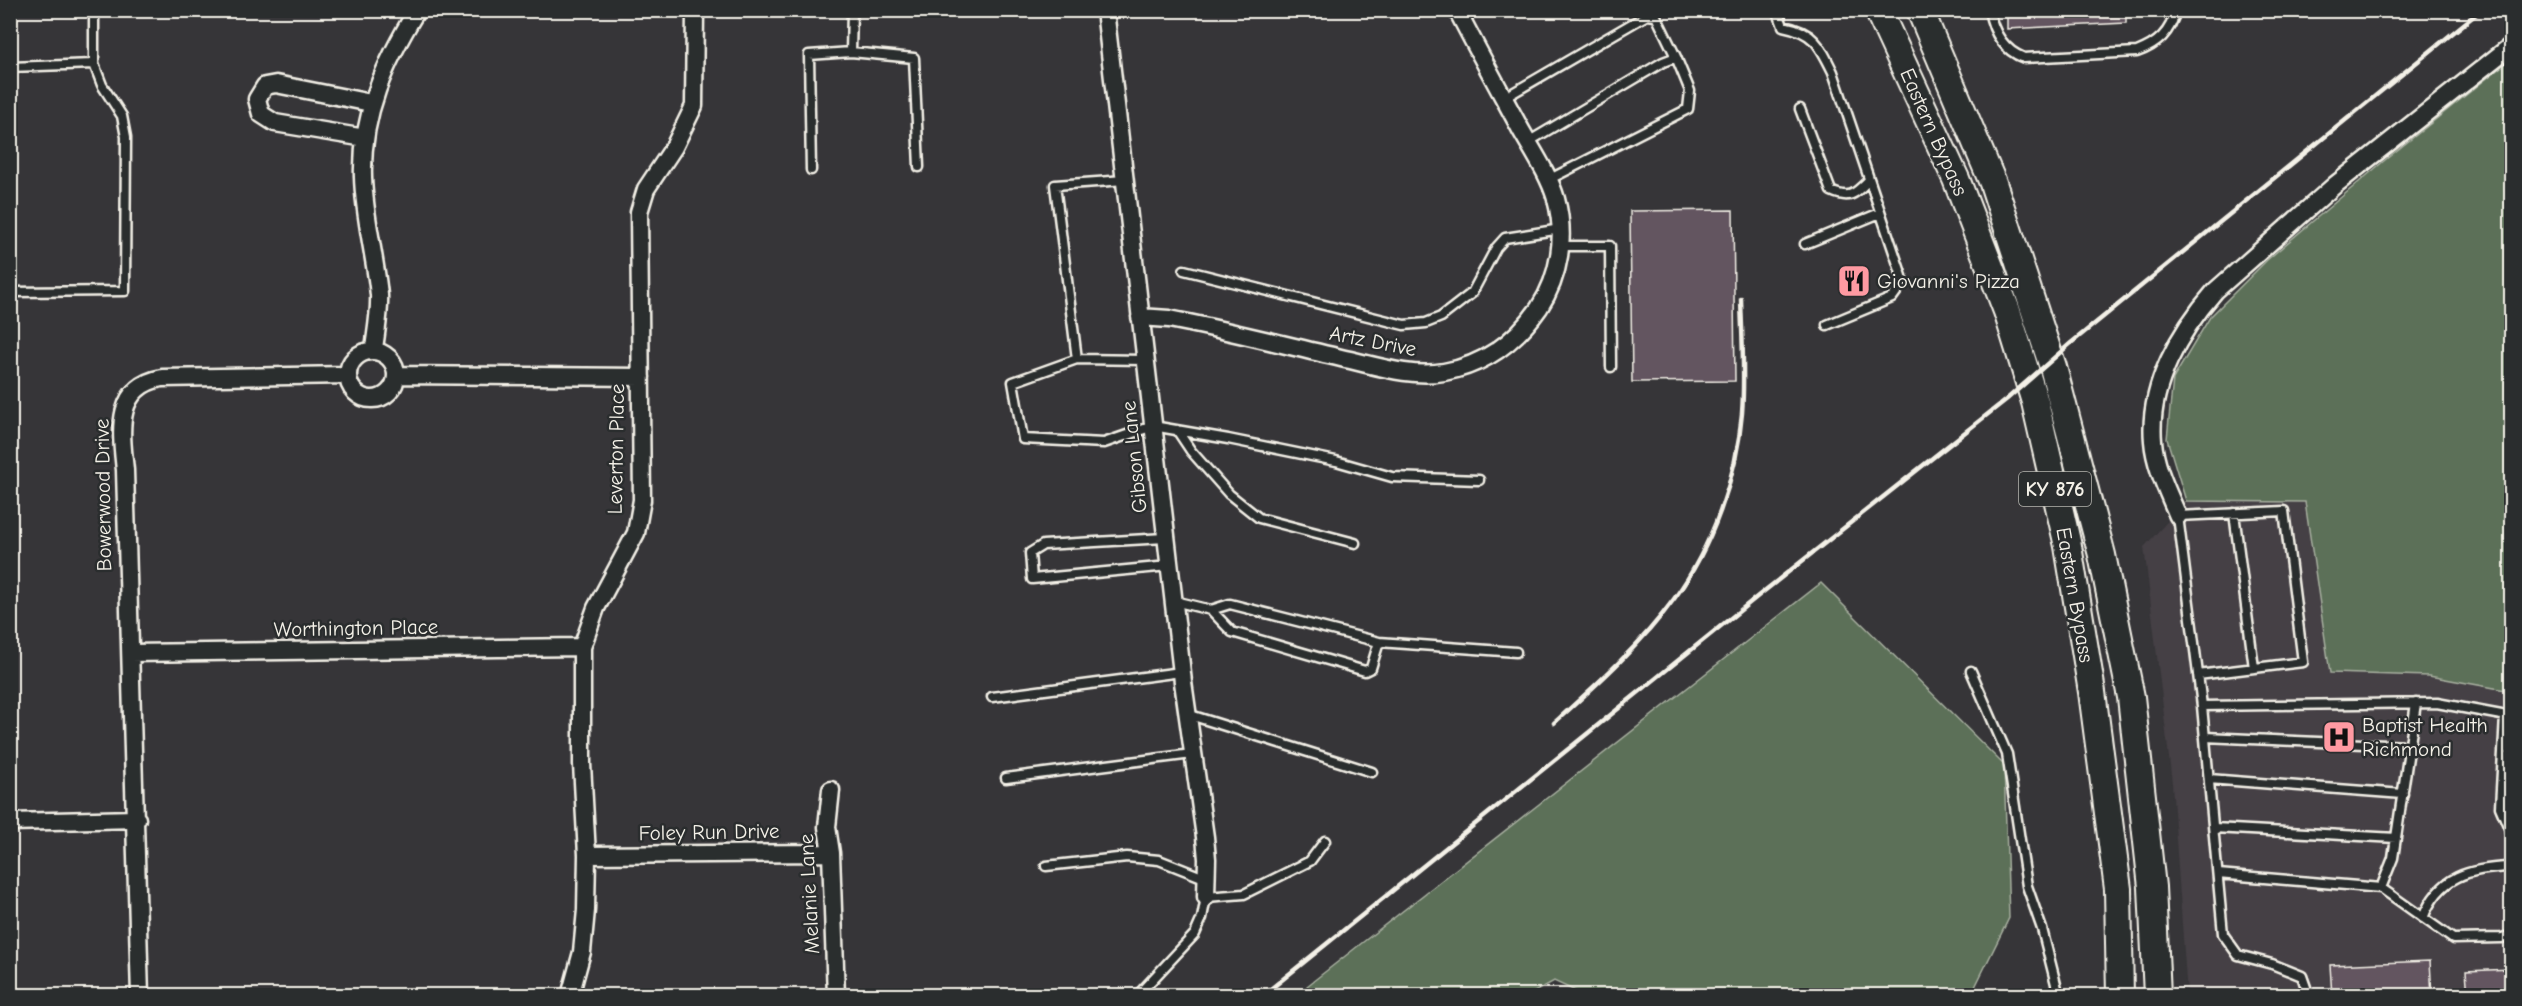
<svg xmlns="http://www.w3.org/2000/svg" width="2522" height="1006" font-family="'Comic Neue',sans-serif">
<rect width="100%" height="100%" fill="#363538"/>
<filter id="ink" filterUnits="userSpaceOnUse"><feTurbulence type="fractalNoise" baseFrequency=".0167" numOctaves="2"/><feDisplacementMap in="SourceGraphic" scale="12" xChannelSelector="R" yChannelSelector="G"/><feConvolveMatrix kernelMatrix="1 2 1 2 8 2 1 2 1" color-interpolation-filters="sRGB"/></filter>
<g filter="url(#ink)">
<path fill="#443f44" d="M2186 501H2305L2330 673 2429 676 2511 691V995H2187L2172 783 2144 547Z"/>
<path fill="#5c6f59" stroke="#a8b0a0" stroke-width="1.5" d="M2511 59V691L2429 676 2330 673 2305 502 2186 501 2167 439 2173 379 2210 317 2267 260 2385 160Z
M1821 583 2004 765 2009 918 1971 995 1586 996 1554 981 1529 995H1307V986Z"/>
<path fill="#645561" stroke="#f4f1e8" stroke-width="1.5" d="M2007 10H2126V23L2007 29Z
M1733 210 1735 381 1632 382 1630 211Z
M2430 961 2432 996H2332L2330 965Z
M2511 969V996H2468L2466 971Z"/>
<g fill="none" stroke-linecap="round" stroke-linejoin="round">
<g stroke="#f4f1e8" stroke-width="13">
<path id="lane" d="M1777 10 1783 26C1814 32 1820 45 1833 72L1902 276 1900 287 1892 298 1827 325
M1989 10C1993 32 2003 50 2024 58L2137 52C2158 44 2170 33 2176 10
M851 52 914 58 919 167
M10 67 94 64
M1504 98 1647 15 1656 16 1676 57
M1800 109 1831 191C1850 200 1855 194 1869 180
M1528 142 1663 62 1676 57 1690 91 1688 109 1548 180
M811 170 809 55 851 52 852 10
M1125 180 1055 185 1077 359 1145 360
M1805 244 1880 213
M1560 246H1610L1611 367
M1184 270 1404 325 1426 323 1441 317 1472 293 1496 248 1505 238 1561 229
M10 292 125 291 126 137 122 116 102 85 94 64V10
M1077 359 1013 382 1023 439 1104 443 1153 426 1228 439 1336 461 1392 477 1479 480
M1177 430 1191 451 1229 494 1259 518 1355 543
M2234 513 2254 668
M1165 538 1043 545 1030 553 1032 579 1169 566
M1174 601 1211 610 1230 604 1379 642 1371 668 1365 671 1232 632 1211 610
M1379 642 1516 652
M1971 671 2007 754 2027 886 2042 929 2059 996
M2198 675 2303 662 2284 511 2178 516 2202 706
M992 697 1181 672
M1187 714 1372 772
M2505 716 2500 807 2512 835
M2205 737 2409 746
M1006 778 1192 754
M2209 779 2403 794
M2214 828 2396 838
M1046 866 1127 857 1159 860 1207 879
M2218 874 2381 888 2453 939 2502 938 2512 935
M2381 888 2393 858 2416 703
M2423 918C2439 876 2469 868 2512 867
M1137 996 1195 934 1202 918 1206 897 1244 894 1310 861 1325 841
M2309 996 2302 976 2272 964 2238 955 2223 934 2202 706 2437 703 2512 717"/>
</g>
<g stroke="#f4f1e8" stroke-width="21">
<path id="street" d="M1105 10 1183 682 1205 837 1207 859 1206 897
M365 138 275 123 261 114 257 99 265 86 276 84 371 103
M1140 317 1169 319C1227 330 1284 345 1341 358 1374 365 1410 378 1444 372 1484 365 1516 341 1539 308 1560 276 1566 236 1556 199 1549 175 1534 153 1521 130 1500 91 1478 51 1457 10
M374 349C376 332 380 312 379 295 375 255 364 216 363 177 361 115 385 62 417 10
M348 375a24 24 0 1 1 48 0a24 24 0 1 1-48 0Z
M397 375 641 377
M2178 516C2168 492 2155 467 2153 441 2148 386 2180 331 2215 291L2335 185 2512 45
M131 653 582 647
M831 790 827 827 831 853 836 996
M10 822 137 819
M587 855 831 853
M140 996 125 470C121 432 114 387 162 378L348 375
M570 996 582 952 586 910 587 855 582 764V647L596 608 636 533 642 500 639 212 646 189 674 147 694 106 695 10"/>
</g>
<g stroke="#f4f1e8" stroke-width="30">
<path id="primary" d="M1878 10 1956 179 2007 311 2035 402 2068 546 2092 692 2118 889 2120 996
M1920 10 1993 183 2053 367 2102 555 2131 697 2152 887 2157 996"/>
</g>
<use href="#lane" stroke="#2a2d2e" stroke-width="8"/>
<use href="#street" stroke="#2a2d2e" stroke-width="16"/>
<use href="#primary" stroke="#2a2d2e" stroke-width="26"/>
<path stroke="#f4f1e8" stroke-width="4.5" d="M1554 723C1596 685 1640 646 1674 599 1712 547 1737 477 1742 413 1745 375 1742 337 1741 299
M1262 996 1763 592 2007 399 2071 343 2481 10"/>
</g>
</g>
<defs>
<g id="restaurant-square" transform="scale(1.725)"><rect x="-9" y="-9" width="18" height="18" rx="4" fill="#ff9aa2" stroke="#2a2d2e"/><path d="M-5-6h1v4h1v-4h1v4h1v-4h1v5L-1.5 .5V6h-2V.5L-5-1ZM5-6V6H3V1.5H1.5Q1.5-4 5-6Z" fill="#111"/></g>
<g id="hospital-square" transform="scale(1.725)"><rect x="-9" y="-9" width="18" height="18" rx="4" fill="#ff9aa2" stroke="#2a2d2e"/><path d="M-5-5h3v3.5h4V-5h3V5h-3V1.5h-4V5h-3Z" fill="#111"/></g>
</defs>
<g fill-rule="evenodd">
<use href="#restaurant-square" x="1854" y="281"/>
<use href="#hospital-square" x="2339" y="737"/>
</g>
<g text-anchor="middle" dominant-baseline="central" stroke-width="5" stroke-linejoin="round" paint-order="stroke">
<rect fill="#2a2d2e" stroke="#b7b6b0" stroke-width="1.5" x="2019" y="472" width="72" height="34" rx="4.5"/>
<g font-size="20" font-weight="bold" fill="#f4f1e8">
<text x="2055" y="489">KY 876</text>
</g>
<g font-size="21" fill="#f4f1e8" stroke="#2a2d2e">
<text transform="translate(1934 132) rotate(66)">Eastern Bypass</text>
<text transform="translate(1373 341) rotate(11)">Artz Drive</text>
<text transform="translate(616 449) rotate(-89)">Leverton Place</text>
<text transform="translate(1134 457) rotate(-96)">Gibson Lane</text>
<text transform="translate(103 495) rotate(-91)">Bowerwood Drive</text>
<text transform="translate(2075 595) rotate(80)">Eastern Bypass</text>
<text transform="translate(356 628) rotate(-1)">Worthington Place</text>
<text transform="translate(709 832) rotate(-1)">Foley Run Drive</text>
<text transform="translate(809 894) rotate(-93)">Melanie Lane</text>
</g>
<g font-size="21" fill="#f4f1e8" stroke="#2a2d2e" text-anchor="start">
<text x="1877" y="281">Giovanni's Pizza</text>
<text x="2362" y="725">Baptist Health<tspan x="2362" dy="24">Richmond</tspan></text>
</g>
</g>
<rect width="2522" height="1006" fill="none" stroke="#2a2d2e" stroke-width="36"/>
<rect x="18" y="18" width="2486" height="970" fill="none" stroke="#f4f1e8" stroke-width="2" filter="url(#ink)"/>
</svg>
